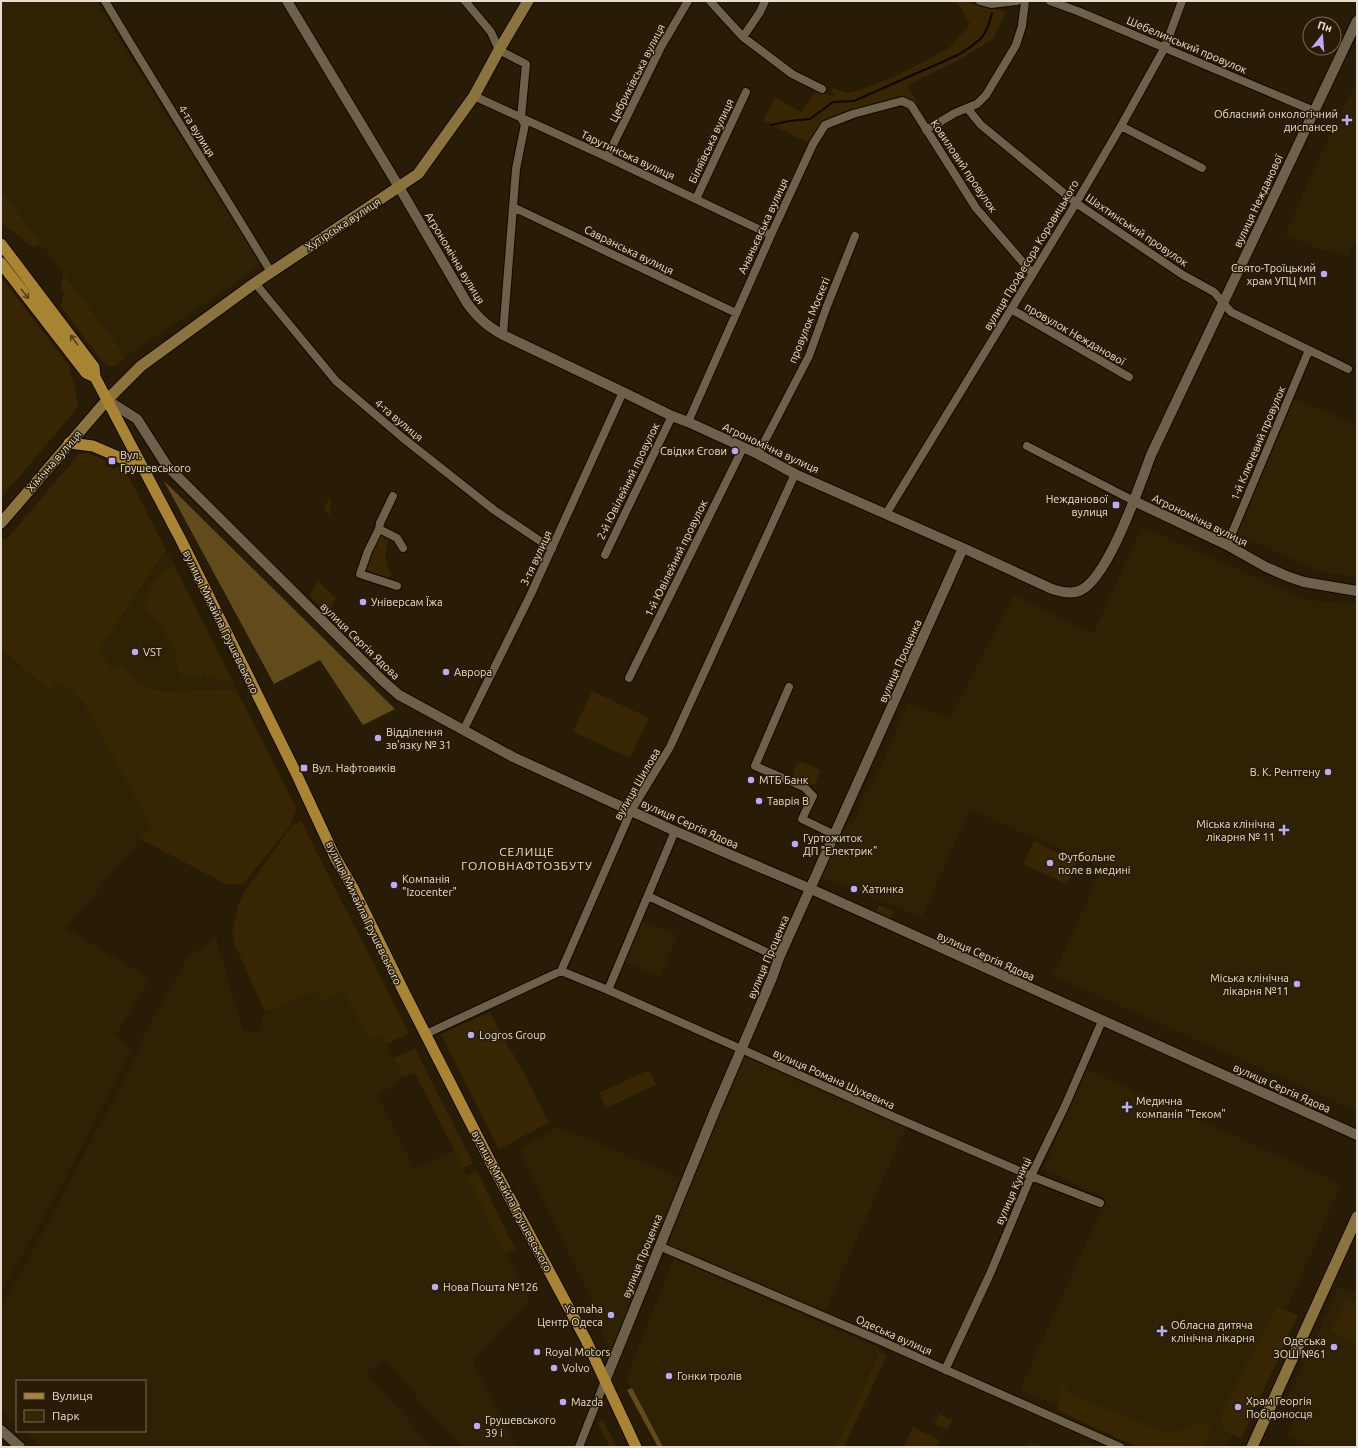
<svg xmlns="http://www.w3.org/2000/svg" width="1358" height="1448" font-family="Ubuntu,sans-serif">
<rect width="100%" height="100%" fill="#281c06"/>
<path fill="#2f2103" d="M1 1H96L261 265 126 357 1 190Z
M1357 80V240L1352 245 1348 257 1314 247 1285 235 1318 160Z
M1293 398 1357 425V577L1321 572 1237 534Z
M1142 527 1306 600 1357 604V1111L1053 976 1102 868 970 809 922 917 818 875 844 821 852 825 869 784 873 785 908 703 950 718 1014 595 1093 634Z
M166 550 174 565 158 576 156 617 178 658 174 660 202 677 203 671H206L216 681 232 680 236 689 162 691 137 684 124 667 112 671 99 650Z
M1 649 49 691 59 681 84 703 151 827 66 928 150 979 116 1034 132 1049 62 1184 1 1293Z
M640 920 677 935 660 977 623 961Z
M215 936 243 1030 259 1032 265 1012 318 989 322 1001 343 992 370 1039 381 1033 403 1077 378 1096 415 1169 454 1150 530 1299 473 1362 517 1447H462L431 1414 384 1358 366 1374 433 1447H42L25 1431H145V1381H17V1424L1 1409V1310L140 1050V1042L187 959Z
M740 1052 907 1125 825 1311 661 1245Z
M1086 1069 1341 1184 1227 1447H1151L1020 1390 1106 1199 1043 1169Z
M559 1127 684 1179 610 1355 589 1294 518 1149Z
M674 1258 880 1348 836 1447H663L626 1379Z
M1339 1286 1357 1294V1447H1311L1286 1435 1300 1406 1287 1400Z
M1029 1439 1045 1447H1025Z
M1081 1440 1096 1447H1078Z"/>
<path fill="#372601" d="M958 1H963L1006 12 994 38 961 59 907 85 919 105 900 98 823 122 809 143 763 121 775 97 801 112 816 91 835 96 831 88 847 93 859 90 896 76 949 48 970 24 957 2Z
M1 190 42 245 33 247 1 223Z
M63 273 126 357C116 366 114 371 102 361L61 306 64 293 61 289Z
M1 277 69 366 75 388 78 407 1 498Z
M88 453 106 461 105 466 114 469 116 466 124 471 130 479 166 550 99 650 112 670 124 667 137 684 162 691 236 689 296 808 291 825 243 884 228 885 140 839 151 827 84 703 59 681 49 691 1 649V540L8 538 79 454Z
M330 498 331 501 330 515 325 511V505Z
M377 532 390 535C386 550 382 560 392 574L388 579 362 568Z
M174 565 232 680 216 681 213 677H206V671H203V677H182L174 660 178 658 156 617 153 618 144 606C149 585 156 577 174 565Z
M318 581 336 598 328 614 310 596Z
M592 691 649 718 630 758 573 732Z
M800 761 820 770V772L815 784 810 785 794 777C792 773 796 763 800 761Z
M301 821 409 1033 387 1044 381 1034 370 1040 343 992 322 1001 318 990 265 1012 235 945 232 931 238 905 244 893 292 825Z
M1034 841 1077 862 1067 884 1023 864Z
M879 905 894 911 889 920 875 914Z
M490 1012 500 1033 520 1065 549 1123 499 1149 441 1034Z
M415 1048 473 1163 463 1168 415 1073 403 1077 394 1058Z
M649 1070 656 1085 606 1108 599 1093Z
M477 1171 515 1249 505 1254 467 1176Z
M1347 1299 1357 1304V1344L1331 1331Z
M1277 1307 1298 1315 1241 1439 1224 1430 1220 1415Z
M879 1352 887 1355 844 1447H836Z
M1060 1381 1063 1387 1075 1396 1165 1432H1174L1204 1422 1206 1425 1212 1428 1203 1447H1137L1058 1411Z
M939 1414 952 1420 947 1430 934 1424Z
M603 1420 617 1447H610L597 1423Z
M913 1427 940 1440 937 1447H904Z"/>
<path fill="#624b1a" d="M164 481 395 709 363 725 320 660 274 684Z
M632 1388 663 1447H658L627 1390Z"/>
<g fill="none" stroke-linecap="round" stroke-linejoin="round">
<path stroke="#110600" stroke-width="2" d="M771 125 789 121 810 119 833 102 854 101 958 55C980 41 986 38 992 13"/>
<g stroke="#100600" stroke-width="10">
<path id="minor" d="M105 1C159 92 216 181 271 272
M465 1 491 32 499 50 526 64 521 118 525 124 516 169 503 335
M710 1 743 37 792 74 822 89
M980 1 991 4 1017 1
M1050 1 1080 12 1314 111
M743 37 760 12 765 1
M474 96 607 157 771 235
M967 108 981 125 1076 203 1183 275 1214 292 1231 312 1348 369
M1121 126 1202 168
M926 130 955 113 977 104 986 95 1016 45 1022 26 1025 1
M607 157 661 47 688 1
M696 199 746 92
M513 207 736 313
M255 283 336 381 403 438 494 510 552 549
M1011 309 1129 377
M688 422 771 235 813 144 825 125 853 114 902 101 911 105 976 208 1032 273
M1027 446 1134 501
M758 454 809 356 827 306 855 236
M393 496 380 523 379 529 397 538 403 548
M886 514 1076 203 1121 126 1165 47 1182 1
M379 529 368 551 360 574 397 586
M1227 545 1309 350
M605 555 672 416
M629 678 743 448
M789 687 755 766 804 787 813 796 802 819 835 835
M463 731 530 596 623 392
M648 896 779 958
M561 971 608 990 892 1116 1031 1176 1100 1203
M608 990 675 831
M426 1034 561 971 631 811 670 747 795 474
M659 1246 881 1341 1120 1447
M945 1370 990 1274 1031 1176 1065 1106 1102 1021
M579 1447 605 1381"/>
</g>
<g stroke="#100600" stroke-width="12">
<path id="tertiary" d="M287 1 399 187 467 303C478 318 487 326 503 335L623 392 672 416 688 422 758 454 795 474 963 548 1052 589C1061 592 1071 594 1079 591 1108 580 1140 484 1151 455L1357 21
M107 400 137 419 167 466 383 681 399 695 513 757 675 831 811 889 1357 1135
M1134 501 1227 545 1266 567 1289 577 1304 582 1357 591
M605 1381 714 1113 772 978 779 958 963 548
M1 1430 20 1447"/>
</g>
<g stroke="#100600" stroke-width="13">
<path id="secondary" d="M1 523 107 400 141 366 255 283 418 174 474 96 499 50 528 1
M1252 1447 1357 1217"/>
</g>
<g stroke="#100600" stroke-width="13">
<path id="primary" d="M1 244 94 367 95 377 181 540 295 771 335 857 353 888 402 988 489 1159 586 1340 636 1447
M1 263 86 373 95 377
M69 443 93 446 142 467"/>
</g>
<use href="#minor" stroke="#6e6149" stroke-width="8"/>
<use href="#tertiary" stroke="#6e6149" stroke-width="10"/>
<use href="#secondary" stroke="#8b733e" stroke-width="11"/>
<use href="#primary" stroke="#a98433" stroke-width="11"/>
</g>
<defs><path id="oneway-shaft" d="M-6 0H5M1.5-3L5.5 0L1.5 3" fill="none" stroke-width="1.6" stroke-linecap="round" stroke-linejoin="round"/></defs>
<g stroke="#554016">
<use href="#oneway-shaft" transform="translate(25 294) rotate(52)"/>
<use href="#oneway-shaft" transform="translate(74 340) rotate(-127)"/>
</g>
<g fill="#b9abf7" stroke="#281c06" stroke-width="1.5">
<path d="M1345 114h4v4h4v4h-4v4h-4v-4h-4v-4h4z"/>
<circle cx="1324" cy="274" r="4"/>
<circle cx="735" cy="451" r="4"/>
<rect x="108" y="457" width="8" height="8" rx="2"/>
<rect x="1112" y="501" width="8" height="8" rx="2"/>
<circle cx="363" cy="602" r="4"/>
<circle cx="135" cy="652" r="4"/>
<circle cx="446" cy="672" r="4"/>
<circle cx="378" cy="738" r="4"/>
<rect x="300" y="764" width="8" height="8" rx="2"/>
<circle cx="1328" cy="772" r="4"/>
<circle cx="751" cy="780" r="4"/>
<circle cx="759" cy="801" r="4"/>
<path d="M1282 824h4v4h4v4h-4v4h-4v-4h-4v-4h4z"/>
<circle cx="795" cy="844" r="4"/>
<circle cx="1050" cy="863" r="4"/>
<circle cx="394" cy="885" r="4"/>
<circle cx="854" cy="889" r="4"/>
<circle cx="1297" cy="984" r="4"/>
<circle cx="471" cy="1035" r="4"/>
<path d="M1125 1101h4v4h4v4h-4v4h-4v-4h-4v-4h4z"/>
<circle cx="435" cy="1287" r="4"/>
<circle cx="611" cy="1315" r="4"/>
<path d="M1160 1325h4v4h4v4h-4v4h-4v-4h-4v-4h4z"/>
<circle cx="1334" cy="1347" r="4"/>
<circle cx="537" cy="1352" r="4"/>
<circle cx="554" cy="1368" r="4"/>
<circle cx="669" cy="1376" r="4"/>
<circle cx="563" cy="1402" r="4"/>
<circle cx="1238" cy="1407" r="4"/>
<circle cx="477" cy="1426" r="4"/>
</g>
<g text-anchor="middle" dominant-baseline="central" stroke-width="3" stroke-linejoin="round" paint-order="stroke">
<g font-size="11" fill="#e6ded1" stroke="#281c06">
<text transform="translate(1187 45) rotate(23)">Шебелинський провулок</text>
<text transform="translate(637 73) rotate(-63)">Цебриківська вулиця</text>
<text transform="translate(197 131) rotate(58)">4-та вулиця</text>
<text transform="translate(711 141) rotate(-65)">Біляївська вулиця</text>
<text transform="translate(628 155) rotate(25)">Тарутинська вулиця</text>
<text transform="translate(964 166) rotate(56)">Ковиловий провулок</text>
<text transform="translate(1258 201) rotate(-65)">вулиця Нежданової</text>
<text transform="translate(343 224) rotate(-33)">Хутірська вулиця</text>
<text transform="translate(763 226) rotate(-65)">Ананьєвська вулиця</text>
<text transform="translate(1137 230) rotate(34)">Шахтинський провулок</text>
<text transform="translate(629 250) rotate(26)">Савранська вулиця</text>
<text transform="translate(1031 255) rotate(-59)">вулиця Професора Коровицького</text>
<text transform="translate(455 258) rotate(59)">Агрономічна вулиця</text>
<text transform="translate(809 320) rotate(-68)">провулок Москеті</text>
<text transform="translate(1075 334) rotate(30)">провулок Нежданової</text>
<text transform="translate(399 420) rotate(40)">4-та вулиця</text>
<text transform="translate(1258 443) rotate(-67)">1-й Ключевий провулок</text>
<text transform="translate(771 448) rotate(25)">Агрономічна вулиця</text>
<text transform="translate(54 461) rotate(-49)">Хімічна вулиця</text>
<text transform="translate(628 481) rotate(-64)">2-й Ювілейний провулок</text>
<text transform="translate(1200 520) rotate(26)">Агрономічна вулиця</text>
<text transform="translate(536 558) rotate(-65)">3-тя вулиця</text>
<text transform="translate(676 558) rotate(-64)">1-й Ювілейний провулок</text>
<text transform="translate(221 622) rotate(64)">вулиця Михайла Грушевського</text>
<text transform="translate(360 641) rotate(44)">вулиця Сергія Ядова</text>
<text transform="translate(900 661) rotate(-66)">вулиця Проценка</text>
<text transform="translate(637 784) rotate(-60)">вулиця Шилова</text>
<text transform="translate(690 824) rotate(24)">вулиця Сергія Ядова</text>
<text transform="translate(364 913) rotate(64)">вулиця Михайла Грушевського</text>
<text transform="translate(986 956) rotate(24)">вулиця Сергія Ядова</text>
<text transform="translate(768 957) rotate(-67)">вулиця Проценка</text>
<text transform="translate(834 1079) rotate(24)">вулиця Романа Шухевича</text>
<text transform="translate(1282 1088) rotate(24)">вулиця Сергія Ядова</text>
<text transform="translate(1013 1191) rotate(-66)">вулиця Куниці</text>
<text transform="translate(512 1201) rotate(62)">вулиця Михайла Грушевського</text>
<text transform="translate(642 1256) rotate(-68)">вулиця Проценка</text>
<text transform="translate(894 1335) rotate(24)">Одеська вулиця</text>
</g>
<g font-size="11" fill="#e6ded1" stroke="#281c06" text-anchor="start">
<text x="1338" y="114" text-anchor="end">Обласний онкологічний<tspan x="1338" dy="13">диспансер</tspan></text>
<text x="1316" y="268" text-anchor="end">Свято-Троїцький<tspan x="1316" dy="13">храм УПЦ МП</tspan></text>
<text x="727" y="451" text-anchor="end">Свідки Єгови</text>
<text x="120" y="455">Вул.<tspan x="120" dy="13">Грушевського</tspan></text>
<text x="1108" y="499" text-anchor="end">Нежданової<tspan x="1108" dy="13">вулиця</tspan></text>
<text x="371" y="602">Універсам Їжа</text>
<text x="143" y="652">VST</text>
<text x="454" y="672">Аврора</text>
<text x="386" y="732">Відділення<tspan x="386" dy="13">зв'язку № 31</tspan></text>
<text x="312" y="768">Вул. Нафтовиків</text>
<text x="1320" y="772" text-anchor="end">В. К. Рентгену</text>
<text x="759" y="780">МТБ Банк</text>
<text x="767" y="801">Таврія В</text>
<text x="1275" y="824" text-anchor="end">Міська клінічна<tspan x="1275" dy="13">лікарня № 11</tspan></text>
<text x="803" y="838">Гуртожиток<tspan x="803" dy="13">ДП "Електрик"</tspan></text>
<text x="1058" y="857">Футбольне<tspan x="1058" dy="13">поле в медині</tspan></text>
<text x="402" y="879">Компанія<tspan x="402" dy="13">"Izocenter"</tspan></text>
<text x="862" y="889">Хатинка</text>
<text x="1289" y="978" text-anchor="end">Міська клінічна<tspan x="1289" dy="13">лікарня №11</tspan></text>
<text x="479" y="1035">Logros Group</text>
<text x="1136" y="1101">Медична<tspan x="1136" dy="13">компанія "Теком"</tspan></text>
<text x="443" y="1287">Нова Пошта №126</text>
<text x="603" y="1309" text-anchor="end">Yamaha<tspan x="603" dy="13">Центр Одеса</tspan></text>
<text x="1171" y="1325">Обласна дитяча<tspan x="1171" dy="13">клінічна лікарня</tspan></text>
<text x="1326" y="1341" text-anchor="end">Одеська<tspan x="1326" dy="13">ЗОШ №61</tspan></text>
<text x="545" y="1352">Royal Motors</text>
<text x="562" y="1368">Volvo</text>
<text x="677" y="1376">Гонки тролів</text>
<text x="1246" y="1401">Храм Георгія<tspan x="1246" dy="13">Побідоносця</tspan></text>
<text x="571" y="1402">Mazda</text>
<text x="485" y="1420">Грушевського<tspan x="485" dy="13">39 і</tspan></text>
</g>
<g font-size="12" letter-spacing="1" fill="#ecddc2" stroke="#281c06">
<text x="527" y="851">СЕЛИЩЕ<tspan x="527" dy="14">ГОЛОВНАФТОЗБУТУ</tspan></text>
</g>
</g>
<rect width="1358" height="1448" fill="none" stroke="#e6ded1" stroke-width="4"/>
<rect x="16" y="1380" width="130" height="52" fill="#281c06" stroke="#746a57"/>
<rect x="24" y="1393" width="20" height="6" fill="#a98433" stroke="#746a57"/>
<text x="52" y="1400" font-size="12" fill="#e6ded1">Вулиця</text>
<rect x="24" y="1410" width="20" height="12" fill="#372601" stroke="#746a57"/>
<text x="52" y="1420" font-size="12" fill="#e6ded1">Парк</text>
<g transform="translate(1322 36) rotate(17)"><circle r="19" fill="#281c06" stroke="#746a57"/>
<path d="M0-3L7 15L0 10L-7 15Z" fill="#b9abf7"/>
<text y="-6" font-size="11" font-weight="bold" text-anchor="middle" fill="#e6ded1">Пн</text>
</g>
</svg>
